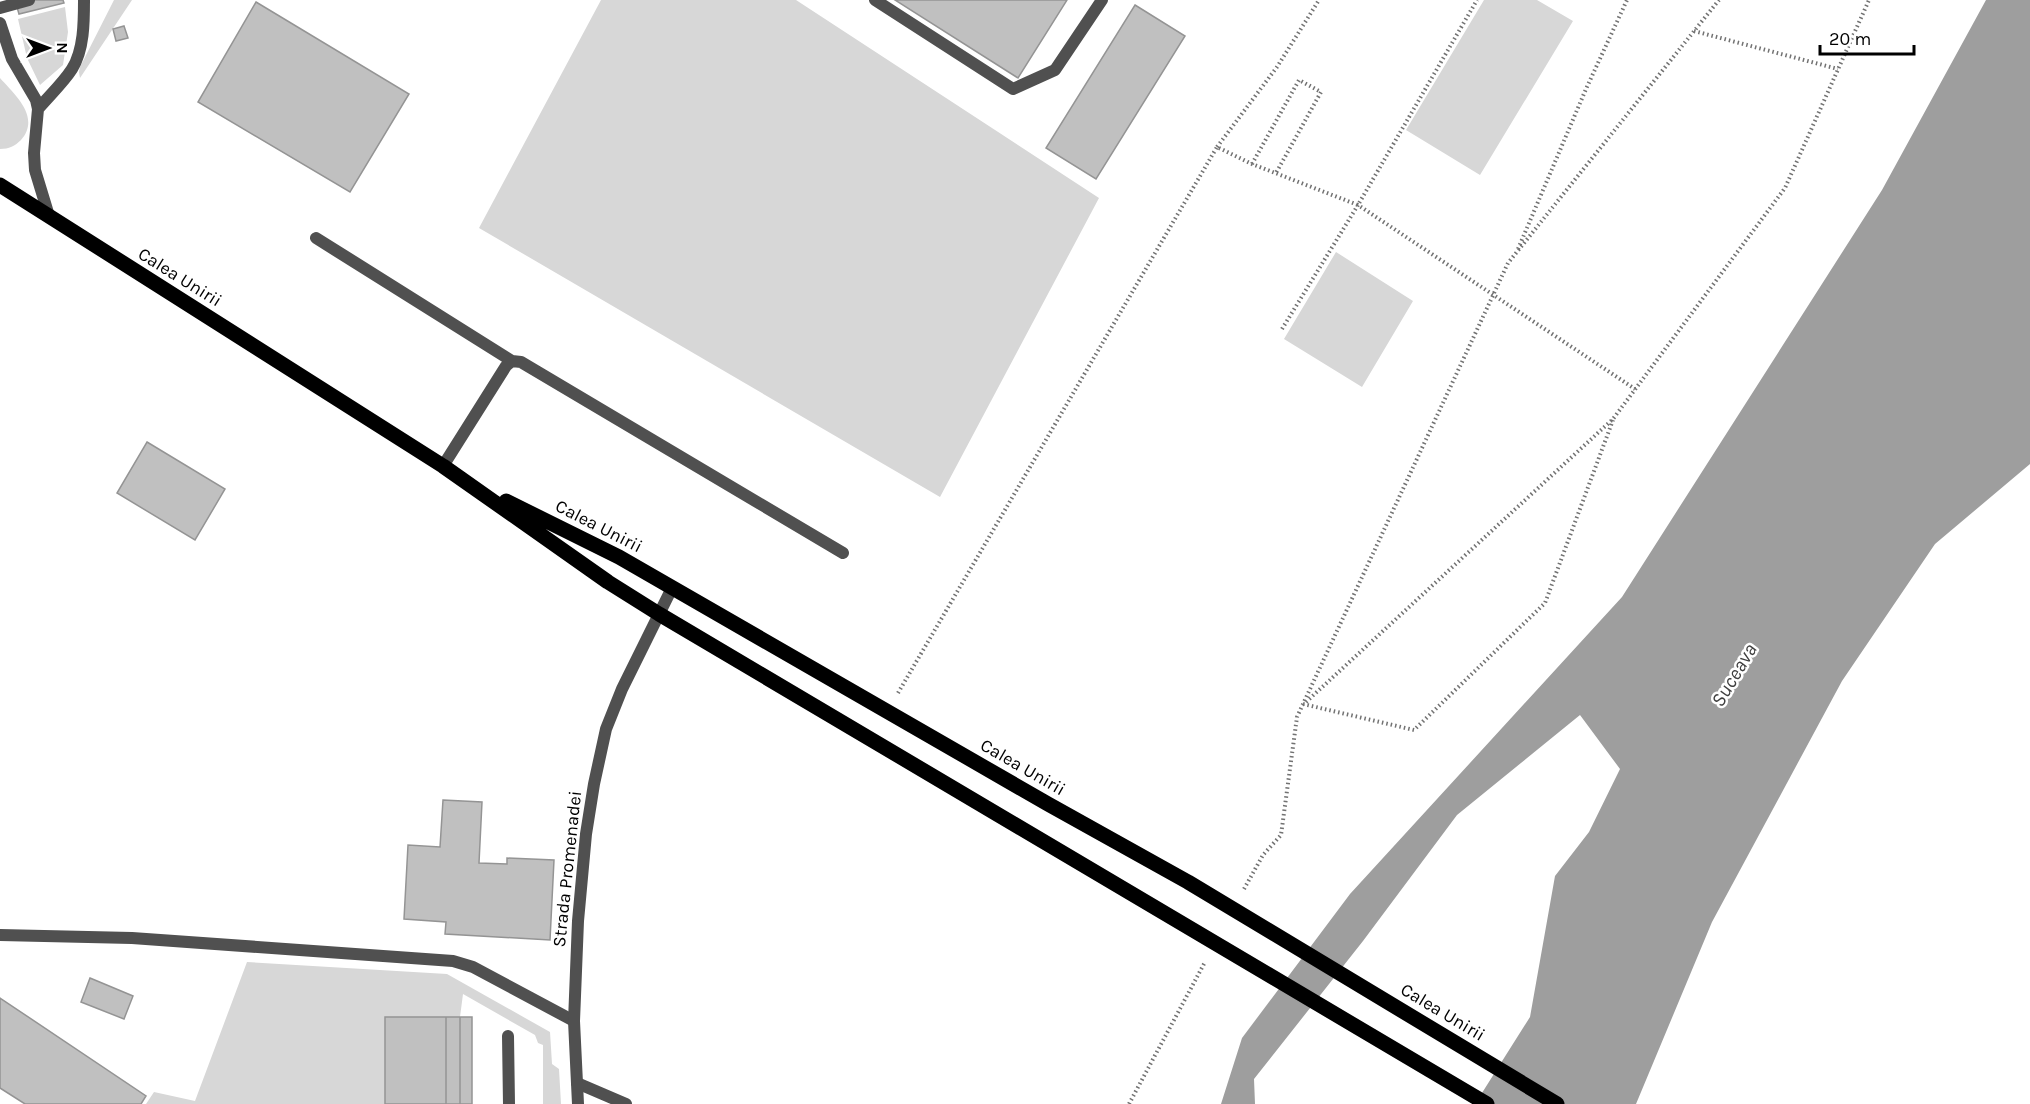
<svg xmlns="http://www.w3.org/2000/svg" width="2030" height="1104" font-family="Karla,sans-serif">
<rect width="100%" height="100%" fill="#fff"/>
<path fill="#d7d7d7" d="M114 0H132L80 78 79 72 80 67Z
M601 0H796L1099 198 940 497 479 228Z
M1484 0H1537L1573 21 1480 175 1406 130Z
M65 7 68 32 63 65 40 85 27 58 18 19Z
M0 78C15 95 41 117 21 140 15 146 9 149 0 149Z
M1336 252 1413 301 1362 387 1284 339Z
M247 962 447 974 550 1032 552 1064 559 1069 561 1104H543V1045L538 1043 535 1035 463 994 460 1017 385 1104H146L154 1092 195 1101Z"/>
<path fill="#9e9e9e" d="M1986 0H2030V464L1935 544 1842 681 1712 922 1636 1104H1475L1530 1017 1555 876 1589 832 1620 769 1580 715 1457 815 1363 941 1254 1079 1255 1104H1221L1242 1038 1350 894 1622 597 1882 190Z"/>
<path fill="#c0c0c0" stroke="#949494" stroke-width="1.5" d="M15 0H63L64 3 19 14Z
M895 0H1067L1018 78Z
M256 2 409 94 350 192 198 102Z
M1135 5 1185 36 1096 179 1046 148Z
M124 26 128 38 116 41 113 29Z
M147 442 225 489 195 540 117 493Z
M443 800 482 802 479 863 507 864V858L554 860 550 940 445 934 446 922 404 919 408 845 440 847Z
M90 978 133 996 124 1019 81 1002Z
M0 998 146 1096 141 1104H25L0 1088Z
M385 1017H460V1104H385Z
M446 1017H472V1104H446Z"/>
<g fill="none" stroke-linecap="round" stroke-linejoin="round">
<path stroke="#727272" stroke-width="4" stroke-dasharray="1.5 3" stroke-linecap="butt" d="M1694 31 1838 69
M1217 147 1277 67 1319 0
M1252 164 1299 80 1321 92 1276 173
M1518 249 1586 89 1627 0
M1282 329 1358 205 1635 389
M898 693 1217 147 1252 164 1358 205 1477 0
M1306 702 1613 419 1785 188 1869 0
M1303 704 1414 730 1545 603 1613 420
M1244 889 1263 855 1281 835 1297 717 1508 263 1719 0
M1129 1104 1205 962"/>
<path stroke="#505050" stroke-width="12" d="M875 0 1013 89 1055 70 1102 0
M0 8 29 0
M0 23 12 59 36 100 38 109 34 153 35 170 49 216
M38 109C49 96 63 83 72 69 84 50 84 22 84 0
M316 238 512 361
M443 466 506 366 512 361 521 362 843 553
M0 935 132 938 453 961 473 967 574 1021
M508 1036 509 1104
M577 1083 626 1104"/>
<path stroke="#505050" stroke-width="12" d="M578 1104 574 1021 578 921 586 834 594 784 606 729 622 689 672 588"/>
<path stroke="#000" stroke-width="15" d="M0 185 443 466 608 582 659 614 1487 1104
M506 501 619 557 1048 804 1188 882 1557 1104"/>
</g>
<g text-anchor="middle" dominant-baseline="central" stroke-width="5" stroke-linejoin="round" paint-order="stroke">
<g font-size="18" fill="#000" stroke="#fff">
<text transform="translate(180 277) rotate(32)">Calea Unirii</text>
<text transform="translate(599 526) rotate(27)">Calea Unirii</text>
<text transform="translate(1023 767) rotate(30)">Calea Unirii</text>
<text transform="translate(567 869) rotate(-84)">Strada Promenadei</text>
<text transform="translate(1443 1012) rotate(31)">Calea Unirii</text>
</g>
<g font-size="20" font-style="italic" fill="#3f3f3f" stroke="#fff">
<text transform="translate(1734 675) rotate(-59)">Suceava</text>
</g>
</g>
<g transform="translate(48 48) rotate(90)" stroke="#ffffff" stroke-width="4.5" paint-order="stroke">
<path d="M0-4.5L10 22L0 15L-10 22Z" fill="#000000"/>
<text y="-9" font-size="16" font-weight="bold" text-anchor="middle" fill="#000000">N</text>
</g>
<path d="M1820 45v9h94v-9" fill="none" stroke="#000000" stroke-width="3"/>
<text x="1829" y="45" font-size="18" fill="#000000" stroke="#ffffff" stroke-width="4.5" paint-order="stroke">20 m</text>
</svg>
